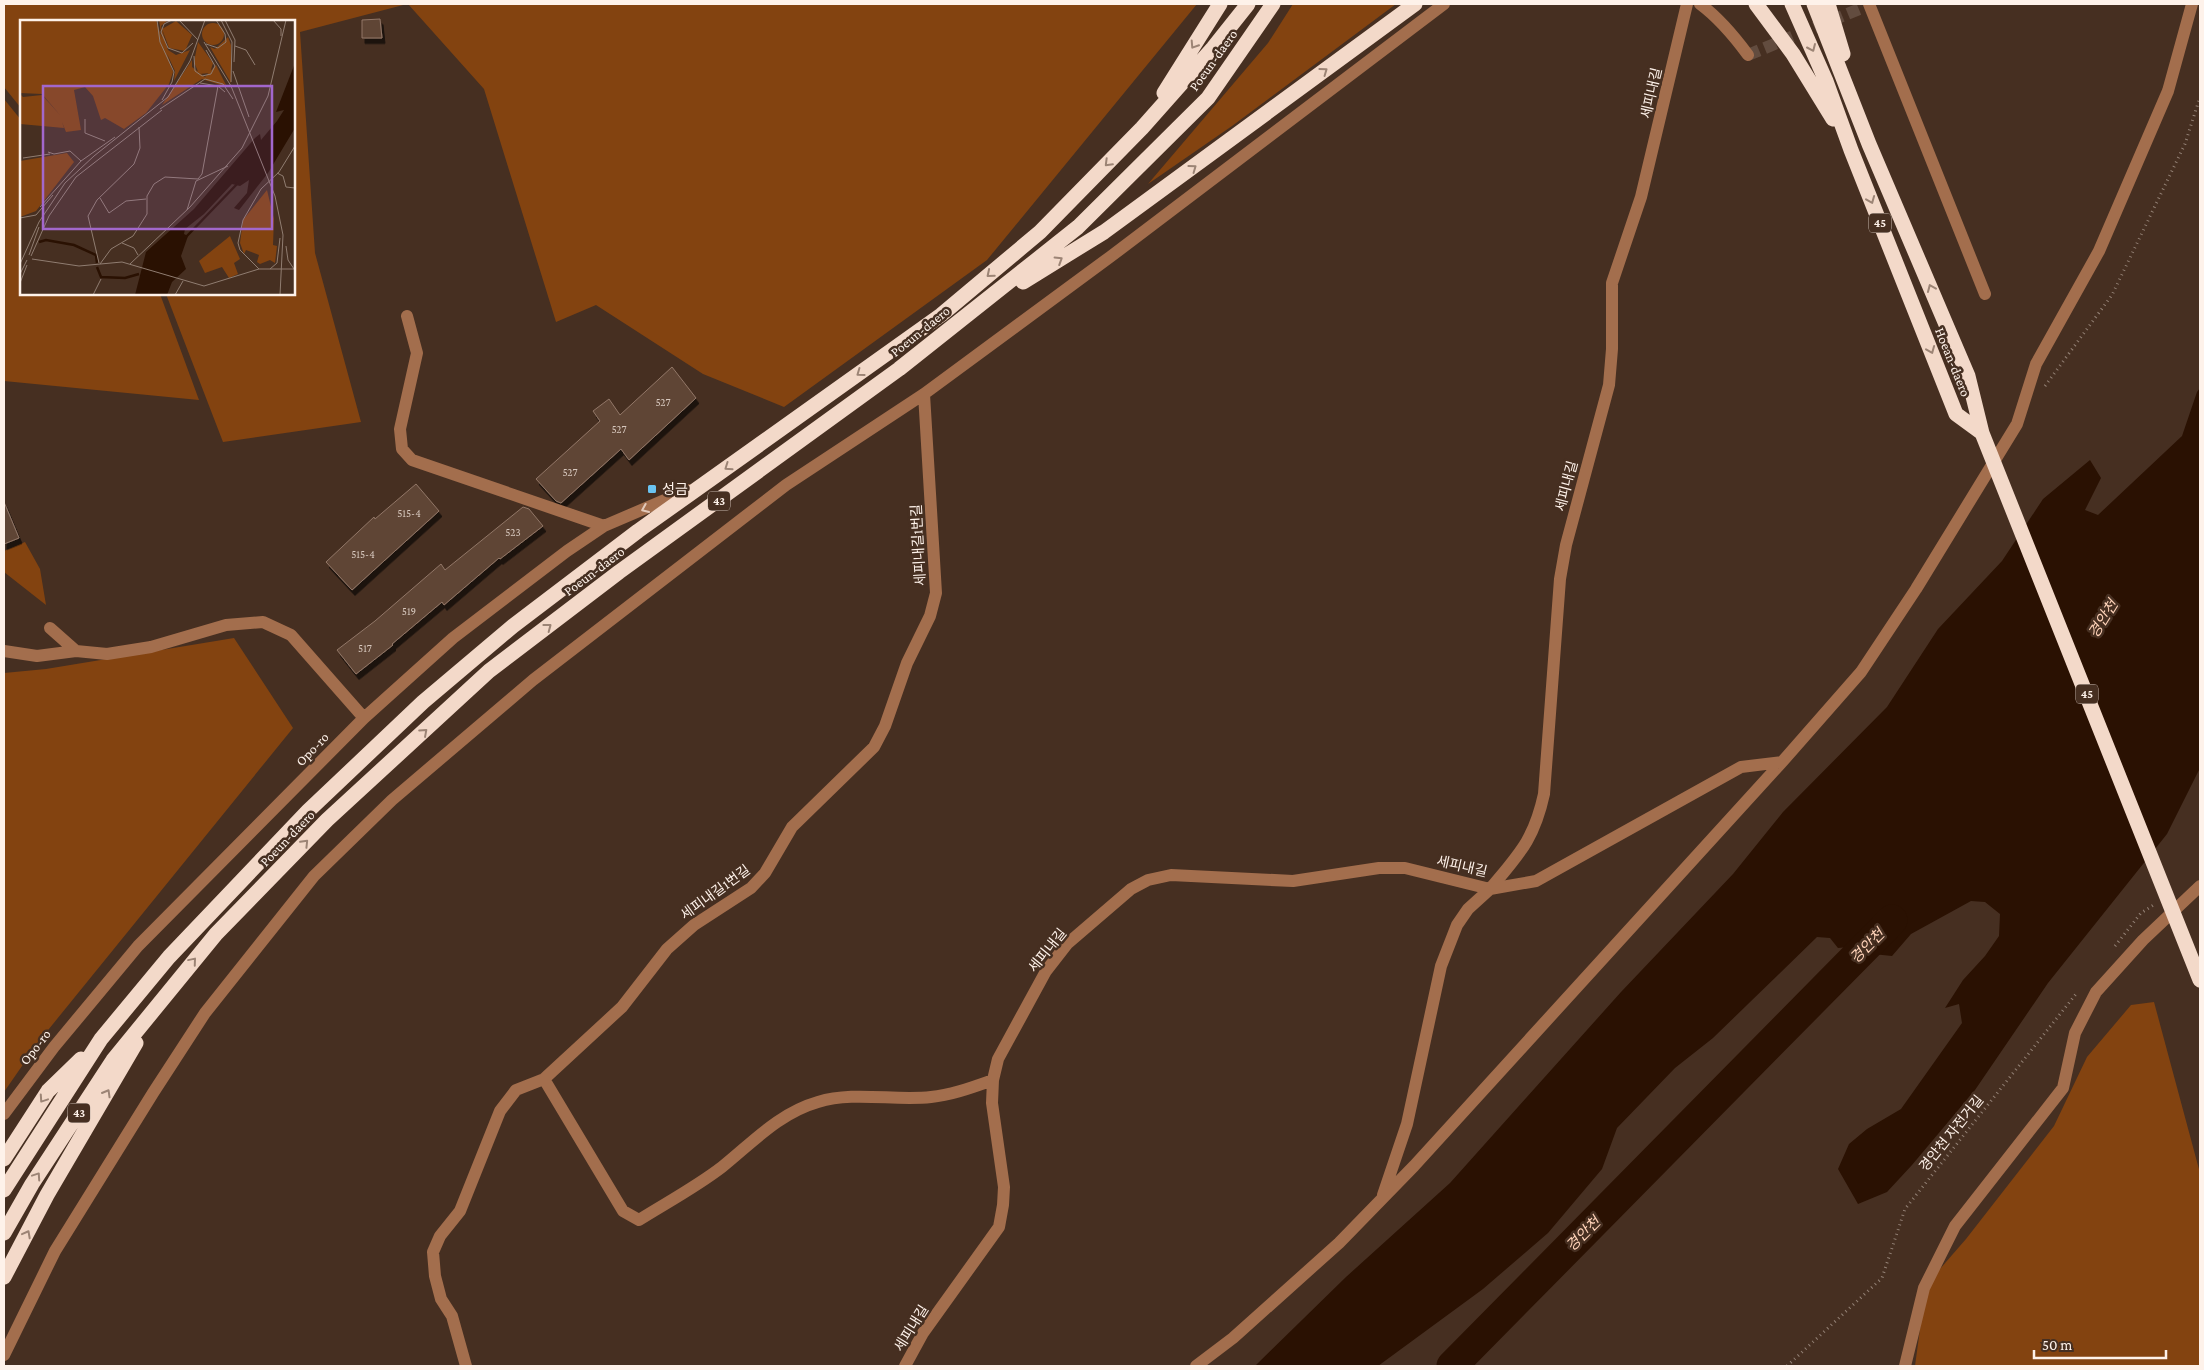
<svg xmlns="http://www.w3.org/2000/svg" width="2204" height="1370" font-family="'Crimson Pro','Noto Sans KR',serif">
<defs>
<filter id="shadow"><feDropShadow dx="3" dy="5.5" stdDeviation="0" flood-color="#0009"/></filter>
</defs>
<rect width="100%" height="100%" fill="#462f21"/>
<path fill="#834310" d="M4 4H407L300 32 315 253 361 422 223 442 166 294H294V21H21V108L4 87Z
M408 4H1197L987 260 784 407 703 374 596 305 556 322 484 89Z
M1293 4H1396L1232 126 1148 184 1268 43Z
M4 99 21 120V294H160L199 400 4 381Z
M25 542 40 569 46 605 4 572V551Z
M234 638 293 728 40 1040 4 1092V673L46 669Z
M2154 1002 2200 1173V1366H1915L1926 1285 1966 1239 2054 1126 2087 1057 2131 1005Z"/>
<path fill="#2a1102" d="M2200 388V768L2167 834 2048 983 1975 1090 1912 1165 1887 1192 1858 1204 1838 1169 1849 1144 1867 1129 1901 1109 1962 1023 1959 1004 1945 1008 1963 980 1985 956 1999 936 2000 914 1985 902 1971 901 1911 934 1892 956 1873 954 1849 947 1838 948 1830 938 1817 937 1713 1038 1675 1068 1617 1128 1602 1169 1548 1233 1483 1289 1378 1366H1255L1346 1277 1450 1183 1621 992 1733 874 1783 812 1887 707 1938 629 2002 561 2043 499 2090 460 2101 478 2085 510 2098 515 2182 436 2197 392Z"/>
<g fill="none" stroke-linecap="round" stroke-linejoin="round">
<path stroke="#2a1102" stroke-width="31" d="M1452 1366 1892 920"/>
</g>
<path fill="#5e4536" stroke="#927767" filter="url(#shadow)" d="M380 19 382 38H362V20Z
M672 367 696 398 629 460 621 449 561 503 556 501 536 479 600 421 593 411 609 399 620 415Z
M416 484 439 511 352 590 326 562 374 517 375 519Z
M4 502 19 538 4 544Z
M523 507 529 509 543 526 500 559 499 558 444 605 442 602 392 644 393 645 356 674 337 650 375 621 441 564 445 570Z"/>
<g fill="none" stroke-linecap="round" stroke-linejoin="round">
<path stroke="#624c3f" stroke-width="12" stroke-dasharray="12 6" stroke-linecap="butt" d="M1748 55 1869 5"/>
<path stroke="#948276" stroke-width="3" stroke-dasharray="1 4" stroke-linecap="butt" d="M2045 386 2112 295 2185 144 2200 97
M2115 946 2141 913 2155 904
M1787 1366 1882 1278 1905 1209 2076 994"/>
<path stroke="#a36e4d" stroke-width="12" d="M1700 4C1719 18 1734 36 1748 55
M1869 4 1985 294
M407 316 417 353 400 429 402 449 412 460 604 526
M50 628 76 651 107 654 151 647 226 625 263 622 291 635 364 718
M4 651 37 656 76 651
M544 1079 623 1211 639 1220C666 1203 696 1187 722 1167 752 1143 779 1113 818 1102 854 1091 894 1101 931 1097 952 1095 973 1087 993 1080
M4 1114 54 1047 138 946 364 718 453 638 567 551 604 526 688 490
M1383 1195 1407 1124 1441 966 1457 925 1468 909 1490 889 1536 881 1741 767 1782 762
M4 1355 55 1251 153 1093 205 1013 314 876 392 800 533 680 786 485 924 394 1110 257 1444 4
M466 1366 452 1316 441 1299 435 1276 433 1252 440 1236 460 1211 500 1111 516 1090 544 1079 622 1007 667 949 694 925 751 888 765 873 792 827 874 747 885 726 907 663 930 616 936 593 924 394
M905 1366 923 1333 999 1227 1003 1205 1004 1187 992 1103 993 1080 998 1059 1046 971 1067 944 1131 889 1148 880 1171 875 1293 881 1379 868H1405L1490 889C1519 854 1534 840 1544 794L1560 579 1566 545 1609 385 1612 349V283L1641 197 1687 4
M1196 1366 1233 1338 1339 1243 1414 1166 1782 762 1861 672 1916 589 2017 424 2036 364 2099 251 2168 91 2192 4
M1905 1366 1924 1288 1955 1226 2063 1088 2075 1033 2096 992 2143 940 2200 886"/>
<path stroke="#f3d9c9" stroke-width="15" d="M1756 4 1793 54 1833 119
M1792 4 1826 81 1851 150 1956 414 1982 433
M1814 4 1869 144 1968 376 1982 433 2200 980
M1828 4 1843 54
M1164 93 1220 4
M1023 282 1104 232 1415 4
M4 1159 48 1091 81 1059
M4 1190 101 1039 169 957 308 811 423 702 513 626 638 531 941 315 1040 232 1142 128 1213 48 1248 4
M4 1233 32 1184 113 1060 216 934 327 820 489 671 619 572 899 369 1078 227 1208 98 1273 4
M4 1277 47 1195 136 1043"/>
</g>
<defs><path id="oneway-chevron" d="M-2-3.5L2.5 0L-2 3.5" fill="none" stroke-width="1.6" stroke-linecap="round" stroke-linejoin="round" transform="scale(1.25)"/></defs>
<g stroke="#9c8475">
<use href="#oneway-chevron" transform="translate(1194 45) rotate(123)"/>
<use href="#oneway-chevron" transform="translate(1812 48) rotate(66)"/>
<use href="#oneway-chevron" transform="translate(1324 71) rotate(-36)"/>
<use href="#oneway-chevron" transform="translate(1108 163) rotate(135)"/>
<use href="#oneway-chevron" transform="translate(1193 168) rotate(-36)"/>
<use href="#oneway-chevron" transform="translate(1871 200) rotate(68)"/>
<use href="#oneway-chevron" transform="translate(1059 260) rotate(-32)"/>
<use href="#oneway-chevron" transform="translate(990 274) rotate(140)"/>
<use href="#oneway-chevron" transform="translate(1931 288) rotate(-113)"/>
<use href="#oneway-chevron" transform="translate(1931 350) rotate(68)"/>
<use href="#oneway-chevron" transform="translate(860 373) rotate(144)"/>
<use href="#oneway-chevron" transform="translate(728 467) rotate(145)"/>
<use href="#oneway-chevron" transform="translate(548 627) rotate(-37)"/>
<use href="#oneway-chevron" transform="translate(424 732) rotate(-42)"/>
<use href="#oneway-chevron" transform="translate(305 843) rotate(-46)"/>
<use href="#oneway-chevron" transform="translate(193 961) rotate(-50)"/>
<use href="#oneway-chevron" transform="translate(107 1093) rotate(-60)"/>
<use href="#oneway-chevron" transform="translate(43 1099) rotate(124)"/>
<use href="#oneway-chevron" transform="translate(37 1176) rotate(-56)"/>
<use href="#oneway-chevron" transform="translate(27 1234) rotate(-62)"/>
</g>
<use stroke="#e3cabb" href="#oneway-chevron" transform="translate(645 509) rotate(157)"/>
<rect fill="#6ac3f1" stroke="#462f21" stroke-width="2" x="647" y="484" width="10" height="10" rx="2.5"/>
<g text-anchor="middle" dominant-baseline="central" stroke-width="5" stroke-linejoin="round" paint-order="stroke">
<g font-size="11" fill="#d6c7bd">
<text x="663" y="402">527</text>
<text x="619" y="429">527</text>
<text x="570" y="472">527</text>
<text x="409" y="513">515-4</text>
<text x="513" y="532">523</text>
<text x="363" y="554">515-4</text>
<text x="409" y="611">519</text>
<text x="365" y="648">517</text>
</g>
<g fill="#462f21" stroke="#c7b8ae" stroke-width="1">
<rect x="1869" y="213.5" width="22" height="19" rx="4"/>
<rect x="708" y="491.5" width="22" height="19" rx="4"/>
<rect x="2076" y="684.5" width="22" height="19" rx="4"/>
<rect x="68" y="1103.5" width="22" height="19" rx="4"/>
</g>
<g font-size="12" font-weight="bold" fill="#fef2ea">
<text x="1880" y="223">45</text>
<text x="719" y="501">43</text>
<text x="2087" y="694">45</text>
<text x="79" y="1113">43</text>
</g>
<g font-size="14" fill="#fef2ea" stroke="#462f21">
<text transform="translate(1213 60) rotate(-54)">Poeun-daero</text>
<text transform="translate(1651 93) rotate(-77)">세피내길</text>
<text transform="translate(920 331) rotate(-39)">Poeun-daero</text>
<text transform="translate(1953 362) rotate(68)">Hoean-daero</text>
<text transform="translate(1566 486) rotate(-75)">세피내길</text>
<text transform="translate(918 545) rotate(-93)">세피내길1번길</text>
<text transform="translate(594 571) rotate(-37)">Poeun-daero</text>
<text transform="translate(312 749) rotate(-46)">Opo-ro</text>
<text transform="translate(287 838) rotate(-46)">Poeun-daero</text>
<text transform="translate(1462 866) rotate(13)">세피내길</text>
<text transform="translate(715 892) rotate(-36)">세피내길1번길</text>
<text transform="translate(1047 950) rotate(-51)">세피내길</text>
<text transform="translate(35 1047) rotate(-52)">Opo-ro</text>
<text transform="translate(1951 1133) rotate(-51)">경안천 자전거길</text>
<text transform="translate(911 1328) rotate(-58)">세피내길</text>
</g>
<g font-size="14" fill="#fef2ea" stroke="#462f21" text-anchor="start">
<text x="662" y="489">성금</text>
</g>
<g font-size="15" font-style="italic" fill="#ffd3b9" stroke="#462f21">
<text transform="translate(2103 619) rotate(-58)">경안천</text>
<text transform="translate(1867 946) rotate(-45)">경안천</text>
<text transform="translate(1583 1234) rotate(-45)">경안천</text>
</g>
</g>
<g transform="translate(20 20)">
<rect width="275" height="275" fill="#462f21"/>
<path d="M0 0H136L153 52 149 64 126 93 104 109 85 98 81 100 73 76 65 67 54 70 61 110 46 112 42 102 44 108 0 104V74L3 77 22 75 40 95 22 74 0 73ZM139 0H148L141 6 148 30 156 35 170 30 154 61 155 51 143 25ZM156 1 172 15 165 31 149 28 142 9ZM182 14a11 11 0 1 1 22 0a11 11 0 1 1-22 0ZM208 17 211 25V63L190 27 195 29ZM178 22 193 43 190 53 179 54 174 42ZM172 40V47L185 57 196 45 207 67 182 59 142 85ZM47 133 54 142 16 191 0 197V141ZM247 170 254 199 253 225 257 226 255 243 250 240 240 244 237 242 239 235 226 230 224 234 220 223 223 200ZM210 216 220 239 214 243 218 254 209 258 202 247 185 253 179 241Z" fill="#834310"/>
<path d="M275 43V108L248 153 219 190 214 188 227 173 229 160 220 166 212 164 184 194 165 209 164 214 168 216 161 236 166 249 152 262 147 275H115L126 232 174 189 235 118 240 114 241 120 257 101 264 90 256 92Z" fill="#2a1102"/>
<path fill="none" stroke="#2a1102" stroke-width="2.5" d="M165 218 218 163M19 222 26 220 54 225 76 235 77 243M77 247 81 257 105 258 119 254"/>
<path fill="none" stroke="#907d71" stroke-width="1" d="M137 0 140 22 154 52 152 62 142 80M152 0 144 4 141 12 148 28 162 33 173 23M159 0 178 20M201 0 212 22 211 62M205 0 215 20 214 42M253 0 261 9V16M184 22 211 66 255 176 263 215 260 275M186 24 198 28 206 22 205 14 196 0M215 26 226 30 235 45M174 36 175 51 182 56 191 54 195 46 186 30M213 51 229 97M180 63 198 66M140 89 185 59 203 64 213 79M65 99V113L85 121M28 132 34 134 50 131 61 141M3 138 30 134M257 153 263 156 266 167 275 168M80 178 89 193 106 181 126 179M20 187 61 141 95 117M167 190 176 161 208 146M0 198 16 195 33 175M102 223 114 228 118 235M266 226 268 240 274 249M9 235 19 207M11 236 29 196 56 157 142 90M12 239 59 246 102 242 184 266 239 249H274M79 243 68 196 77 180 114 144 120 128 119 107M0 244 19 202 45 163 74 136 148 77 170 41 185 0M80 244 91 229 113 216 127 194V176L134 164 145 157 178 159 182 154 198 66 205 72M110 244 170 187 222 128 248 76 266 0M239 249 220 230 218 223 223 200 241 169 259 152 275 126M250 249 257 243 260 218M0 254 7 240M0 263 7 245M73 275 81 259M155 275 163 261"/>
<path fill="#a267cc" fill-opacity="0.15" stroke="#a267cc" stroke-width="2.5" d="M23 66H252V209H23Z"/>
<rect width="275" height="275" fill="none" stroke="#fef2ea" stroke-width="2.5"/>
</g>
<rect width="2204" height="1370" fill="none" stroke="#fef2ea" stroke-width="10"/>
<path d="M2034 1350v8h132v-8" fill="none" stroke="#fef2ea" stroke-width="2.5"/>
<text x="2042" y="1350" font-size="15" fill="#fef2ea" stroke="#462f21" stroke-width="4" paint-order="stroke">50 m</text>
</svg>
